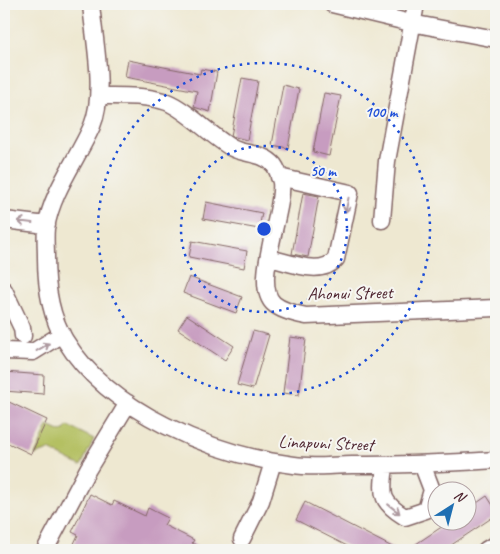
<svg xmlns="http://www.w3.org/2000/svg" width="500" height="554" font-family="Caveat,sans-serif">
<rect width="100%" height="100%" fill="#f6f6f2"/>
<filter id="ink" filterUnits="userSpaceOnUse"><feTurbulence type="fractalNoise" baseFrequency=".02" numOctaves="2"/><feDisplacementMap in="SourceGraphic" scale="10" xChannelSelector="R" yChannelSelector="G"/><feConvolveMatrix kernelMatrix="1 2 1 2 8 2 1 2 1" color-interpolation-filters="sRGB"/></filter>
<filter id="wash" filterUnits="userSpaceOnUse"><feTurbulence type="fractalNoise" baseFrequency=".0096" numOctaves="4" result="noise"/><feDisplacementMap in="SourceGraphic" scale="20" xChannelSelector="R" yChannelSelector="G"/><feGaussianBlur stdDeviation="1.12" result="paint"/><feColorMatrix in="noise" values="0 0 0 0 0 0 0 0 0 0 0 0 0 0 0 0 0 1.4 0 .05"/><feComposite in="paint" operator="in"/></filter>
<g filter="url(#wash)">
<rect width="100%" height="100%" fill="#eee8d1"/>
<path fill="#b4c062" stroke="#7f7046" d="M48 426 62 432 68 426 94 439 81 466 49 450 35 455Z"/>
<g id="blocks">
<path fill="#c79cc0" d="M128 60 200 74 201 69 217 72 210 112 194 107 197 91 125 77Z
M242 78 258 81 247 140 231 136Z
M283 85 299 89 288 148 272 145Z
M324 93 341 96 329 156 313 152Z
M303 193 319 196 308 257 292 254Z
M206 202 262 213 259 229 203 219Z
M192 241 247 251 244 268 189 257Z
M189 277 242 297 236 313 183 293Z
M187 315 234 346 225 360 178 329Z
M253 331 269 335 253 389 237 385Z
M290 337 306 339 299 395 283 393Z
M4 372 44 375 43 394 4 391Z
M9 402 47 420 31 454 4 441V413Z
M90 494 112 505 114 501 145 516 148 508 168 518 164 525 194 540 192 543 206 550H71L78 535 72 532Z
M487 496 496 510V515L444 550H407L449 522H468V509Z
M305 502 398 550H355L296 520Z"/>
</g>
</g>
<g filter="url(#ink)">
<use href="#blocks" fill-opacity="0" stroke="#836565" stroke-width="1"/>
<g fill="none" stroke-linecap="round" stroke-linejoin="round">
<g stroke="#836565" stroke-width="19">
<path id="minor" d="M91 4C94 40 106 92 92 126 77 160 52 191 46 228 45 237 46 247 46 257 46 284 50 316 65 340 109 412 214 455 294 465 313 468 333 465 352 465 400 465 448 463 496 460
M332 4 411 23 496 39
M99 96C123 96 144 95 167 102 187 110 212 137 232 148 245 155 263 152 274 165 277 169 280 178 281 182 285 211 251 284 274 304 282 311 296 314 306 316L496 308
M4 220 47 225
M382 220 387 161 416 4
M269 258C289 262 321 277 336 259L350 193 279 177
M4 290 22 328 23 336
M4 351 33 352 62 334
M385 465C382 494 379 501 405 517L426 510 432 490 422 464
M242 539 261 501 273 462
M45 550 88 469 128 403
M486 550 496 544"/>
</g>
<use href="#minor" stroke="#fff" stroke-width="16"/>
</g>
<defs><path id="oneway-shaft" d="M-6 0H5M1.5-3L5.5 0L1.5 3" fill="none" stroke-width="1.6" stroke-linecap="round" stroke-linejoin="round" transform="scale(1.25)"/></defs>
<g stroke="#ae9aa0">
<use href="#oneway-shaft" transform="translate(347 205) rotate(102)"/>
<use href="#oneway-shaft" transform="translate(25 222) rotate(-173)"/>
<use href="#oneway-shaft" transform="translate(43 347) rotate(-31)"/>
<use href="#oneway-shaft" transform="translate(394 509) rotate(38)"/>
</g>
</g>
<g fill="none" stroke="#1d4ed8" stroke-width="2.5" stroke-dasharray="2.5 5">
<circle cx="264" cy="229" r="83"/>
<circle cx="264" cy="229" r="166"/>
</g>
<g text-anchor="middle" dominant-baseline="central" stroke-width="4" stroke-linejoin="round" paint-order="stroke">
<g font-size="18" fill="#4a1f2b" stroke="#f6f6f2">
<text transform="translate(350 293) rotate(-1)">Ahonui Street</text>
<text transform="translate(326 443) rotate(2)">Linapuni Street</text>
</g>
</g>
<circle cx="264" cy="229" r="8" fill="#1d4ed8" stroke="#f6f6f2" stroke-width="2.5"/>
<g font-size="15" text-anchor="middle" font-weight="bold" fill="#1d4ed8" stroke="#f6f6f2" stroke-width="4" stroke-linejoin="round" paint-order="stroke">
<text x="381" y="117">100 m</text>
<text x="323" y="176">50 m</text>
</g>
<rect width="500" height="554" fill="none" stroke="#f6f6f2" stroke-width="20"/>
<g transform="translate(452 506) rotate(36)"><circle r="24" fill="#f6f6f2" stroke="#b1a0a2"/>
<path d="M0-4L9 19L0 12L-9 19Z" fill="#1f6fb2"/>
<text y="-8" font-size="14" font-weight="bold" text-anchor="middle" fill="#4a1f2b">N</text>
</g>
</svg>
